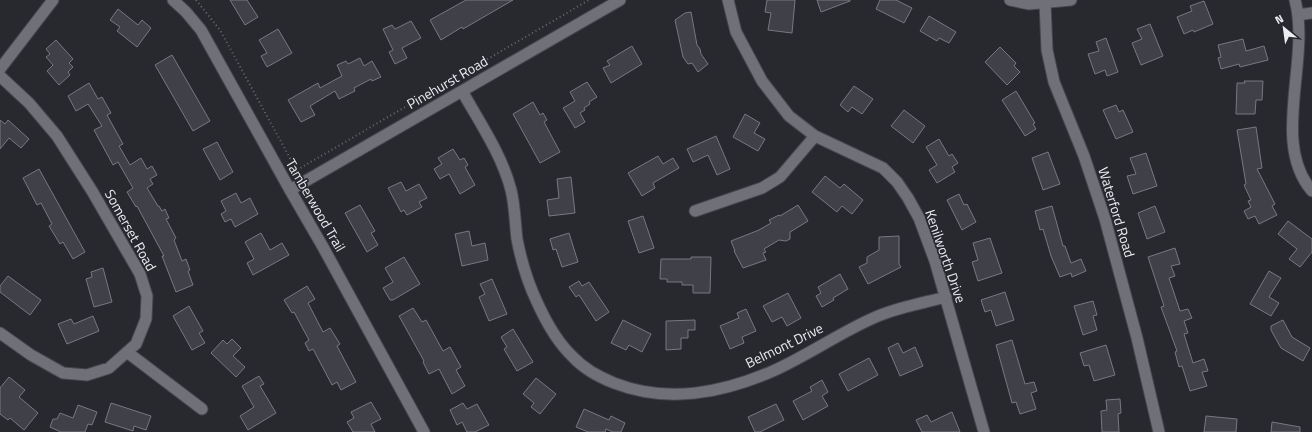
<svg xmlns="http://www.w3.org/2000/svg" width="1312" height="432" font-family="'Titillium Web',sans-serif">
<rect width="100%" height="100%" fill="#28282f"/>
<path fill="#404148" stroke="#777880" d="M230 0H247L258 17 245 25Z
M466 0H513L463 29 462 27 441 40 430 20Z
M767 0H795L792 33 768 30 771 13 765 12Z
M817 0H850V1L821 12Z
M880 0H896L912 8 904 23 876 9Z
M1204 1 1213 24 1194 32 1193 30 1184 34 1177 17 1192 11 1190 6Z
M118 9 138 25 142 20 151 28 137 47 117 31 120 27 110 20Z
M691 12 697 45 700 49 701 54 708 64 698 72 692 63 688 64 683 57 675 20 685 13Z
M929 16 956 32 949 43 939 38 937 41 920 31Z
M411 21 421 38 402 48 407 58 395 64 389 52 393 50 383 29 392 25 395 29Z
M1150 24 1163 56 1141 65 1132 43 1142 39 1137 29Z
M278 29 292 53 267 67 261 56 267 53 259 40Z
M1106 38 1118 72 1107 76 1105 70 1095 74 1088 54 1099 51 1096 42Z
M1243 39 1246 51 1264 46 1268 60 1240 67 1239 64 1221 69 1218 58 1221 57 1218 45Z
M56 40 73 59 69 63 73 67 68 72 70 75 59 85 47 71 53 65 46 57 50 54 46 49Z
M632 46 642 64 611 83 603 68 610 65 607 61Z
M1000 47 1016 63 1014 66 1020 72 1007 85 985 62Z
M172 55 210 121 193 131 155 65Z
M360 58 364 66 372 61 381 77 372 81 371 79 354 88 355 91 339 99 335 91 310 106 315 115 301 122 288 100 318 83 320 88 342 76 337 65 346 61 348 64Z
M1244 81H1263L1262 100H1256L1255 114H1236L1237 83H1245Z
M587 82 597 97 589 102 590 104 584 108 585 110 580 113 585 122 575 128 563 108 575 101 570 92Z
M89 83 98 99 102 97 111 113 107 115 123 144 119 146 130 165 141 158 147 169 152 166 157 175 150 179 153 184 147 188 158 206H159L162 211 165 209 169 218 166 219 176 238 174 240 182 261 186 259 190 270 188 271 193 285 176 292 162 256H164L137 206 136 207 127 192 133 188 118 162 113 165 94 130 102 126 88 104 76 111 68 96Z
M854 86 873 99 862 114 852 107 848 112 840 105Z
M1016 91 1035 123 1033 124 1036 129 1025 136 1002 100Z
M533 102 540 115 543 113 547 120 544 122 560 152 540 163 513 114Z
M1116 105 1119 112 1123 110 1133 132 1116 139 1103 110Z
M904 110 925 126 913 143 891 126Z
M745 114 760 123 754 133 765 139 758 151 733 137Z
M0 120 5 124 8 120 29 139 21 148 9 138 0 149Z
M1256 127 1262 168 1257 169 1275 204 1272 206 1277 215 1259 224 1255 216 1248 219 1244 211 1251 207 1248 201 1251 200 1244 185 1246 184 1237 130Z
M716 136 730 169 717 175 708 155 693 162 687 149Z
M939 139 949 156 952 154 958 163 952 167 955 172 937 183 929 170 937 165 926 147Z
M217 142 233 172 220 180 203 149Z
M453 149 460 160 464 158 468 165 465 167 475 185 460 194 449 174 440 179 434 169 442 164 438 158Z
M1048 152 1060 184 1043 190 1032 158Z
M1146 153 1157 186 1133 194 1127 176 1136 174 1130 158Z
M658 156 663 164 673 158 679 168 653 183 655 188 642 196 628 173Z
M39 169 85 252 73 259 63 242 60 244 49 226 52 224 41 203 37 205 23 178Z
M825 176 840 188 844 184 863 200 852 214 842 206 837 212 812 192Z
M571 177 575 213 549 216 547 200 559 198 557 179Z
M401 182 406 191 419 184 427 198 419 202 422 207 407 215 404 210 401 212 388 188Z
M236 193 241 203 250 198 258 214 235 227 231 219 225 222 221 214 226 211 221 201Z
M959 194 964 205 967 204 976 222 962 230 947 200Z
M360 205 375 231 371 233 378 245 367 252 345 213Z
M798 205 808 221 790 232V239L786 241 779 240 764 249 766 252 763 253 766 260 743 268 734 251H735L731 241 759 230 771 223 769 220 779 215 780 216Z
M1052 206 1063 246H1065L1071 263 1081 259 1086 271 1072 277 1071 273 1060 277 1051 256 1043 229 1040 230 1035 211Z
M1155 206 1165 232 1147 239 1138 213Z
M643 216 654 248 639 253 628 221Z
M1288 221 1312 239V252L1300 267 1289 259 1297 249 1278 234Z
M469 231 472 246 485 243 488 260 462 266 455 234Z
M261 233 270 250 282 243 289 255 253 275 247 263 254 259 245 242Z
M569 233 578 262 562 267 556 249 553 250 550 239Z
M899 236V264L901 267 868 284 859 267 867 263V257L879 250V237Z
M990 238 1002 273 978 281 972 262 978 260 973 243Z
M1175 248 1180 264 1171 266 1175 276 1169 278 1180 311 1188 309 1192 318 1184 321 1188 333 1184 334 1193 363 1204 359 1208 371 1202 372 1207 386 1190 391 1182 366 1179 367 1175 352 1177 351 1161 307 1164 306 1148 257Z
M404 257 420 284 393 300H390L383 288 393 282 385 268Z
M691 257H711L710 293H693V285H682V282H667V279H660L661 259H691Z
M103 268 112 302 94 307 86 279 92 277 91 272Z
M1269 271 1281 278 1269 297 1279 303 1271 316 1250 304Z
M840 274 848 289 833 298 834 300 822 307 816 296 821 293 818 287Z
M8 276 41 300 30 315 0 292V286Z
M492 279 507 314 489 321 479 297 485 294 480 284Z
M579 281 582 286 589 282 609 312 596 321 579 295 576 297 569 287Z
M307 286 315 299 308 303 323 332 330 328 340 344 337 346 356 382 341 390 337 382 332 385 313 349 309 351 305 343 309 340 294 312 292 313 284 300Z
M1005 292 1014 320 996 326 991 310 985 312 981 300Z
M788 293 801 318 787 326 782 317 772 322 763 306Z
M1093 301 1097 315 1093 316 1097 330 1083 335 1074 306Z
M189 306 203 331 199 333 205 343 192 350 173 316Z
M413 308 422 322 426 320 443 351 450 347 461 367 456 370 465 386 452 394 439 369 429 374 423 362 424 361 399 316Z
M746 309 756 331 742 337 744 343 730 349 720 326 739 318 737 313Z
M93 316 99 331 67 344 58 324 71 319 74 324Z
M623 320 651 334 642 352 629 345 626 350 611 343Z
M695 320V330H688V338H681V349L666 350V321Z
M1283 320 1292 337 1310 348 1303 361 1281 348 1271 330V326Z
M513 329 533 362 517 371 504 349 507 347 501 337Z
M232 339 241 348 233 356 245 367 236 377 211 353 223 340 227 344Z
M1012 340 1025 384 1034 382 1037 391 1031 393 1036 409 1020 414 1016 402 1012 403 996 345Z
M898 343 903 353 915 347 923 366 900 376 888 348Z
M1106 345 1115 375 1094 381 1089 365 1084 366 1080 353Z
M869 358 878 375 848 391 839 374Z
M259 376 264 384 260 386 276 413 248 430 240 416 254 407 242 386Z
M9 377 25 390 19 397 38 413 24 430 10 418 8 420 0 414V388Z
M536 378 556 394 540 414 531 407 534 403 523 394Z
M822 380 828 392 822 396 828 406 803 420 793 401 812 391 810 387Z
M1120 399 1121 413 1118 414 1119 432H1102L1101 411 1107 410 1106 400Z
M371 402 381 419 371 424 375 432H353L347 422 354 418 351 412Z
M111 403 151 416 146 430 134 426 133 431 105 422Z
M463 403 467 409 477 404 489 425 475 432H467L462 422 457 425 450 410Z
M776 404 784 420 760 432H755L748 417Z
M78 405 97 412 92 425 88 424 85 432H61L50 427 53 419H57L60 413 73 418Z
M584 409 609 420 611 416 625 423 621 432H613L606 429 605 432H588L576 427Z
M952 412 960 432H922L916 420 927 415 931 422Z
M1206 416 1237 419 1236 432H1204Z
M1272 422 1300 427V432H1271Z"/>
<g fill="none" stroke-linecap="round" stroke-linejoin="round">
<g stroke="#46464c" stroke-width="13">
<path id="minor" d="M173 0 186 12 201 30 290 190 323 247 424 432
M728 0 736 32 762 81 789 116 815 136 883 168 897 182 908 198 919 218 935 261 984 432
M1010 0 1029 4 1071 0
M1295 0C1311 60 1270 142 1312 191
M1045 3 1047 50 1054 82 1084 156 1105 219 1137 338 1159 432
M1298 15 1312 13
M0 69 53 0
M0 76 29 103 57 136 92 191 140 274 147 296 146 319 136 344 109 368 87 375 63 373 31 355 0 333
M462 91C480 123 502 155 511 190 515 206 515 223 517 239 521 260 528 283 537 302 546 322 557 342 573 357 584 369 599 377 614 383 668 404 722 393 773 371 809 355 842 331 878 316 900 307 923 303 946 297
M290 190 620 0
M695 211 762 188 780 177 815 136
M127 352 202 409"/>
</g>
<path stroke="#69696f" stroke-width="2" stroke-dasharray="1 3" stroke-linecap="butt" d="M196 0 220 30 297 171
M297 170 589 0"/>
<use href="#minor" stroke="#707079" stroke-width="11"/>
</g>
<g text-anchor="middle" dominant-baseline="central" stroke-width="3.5" stroke-linejoin="round" paint-order="stroke">
<g font-size="14" fill="#ecedf2" stroke="#28282f">
<text transform="translate(447 82) rotate(-30)">Pinehurst Road</text>
<text transform="translate(316 205) rotate(60)">Tamberwood Trail</text>
<text transform="translate(1117 212) rotate(73)">Waterford Road</text>
<text transform="translate(131 230) rotate(61)">Somerset Road</text>
<text transform="translate(946 256) rotate(71)">Kenilworth Drive</text>
<text transform="translate(784 345) rotate(-26)">Belmont Drive</text>
</g>
</g>
<g transform="translate(1284 28) rotate(331)" stroke="#28282f" stroke-width="3" paint-order="stroke">
<path d="M0-3L7 15L0 10L-7 15Z" fill="#ecedf2"/>
<text y="-6" font-size="11" font-weight="bold" text-anchor="middle" fill="#ecedf2">N</text>
</g>
</svg>
